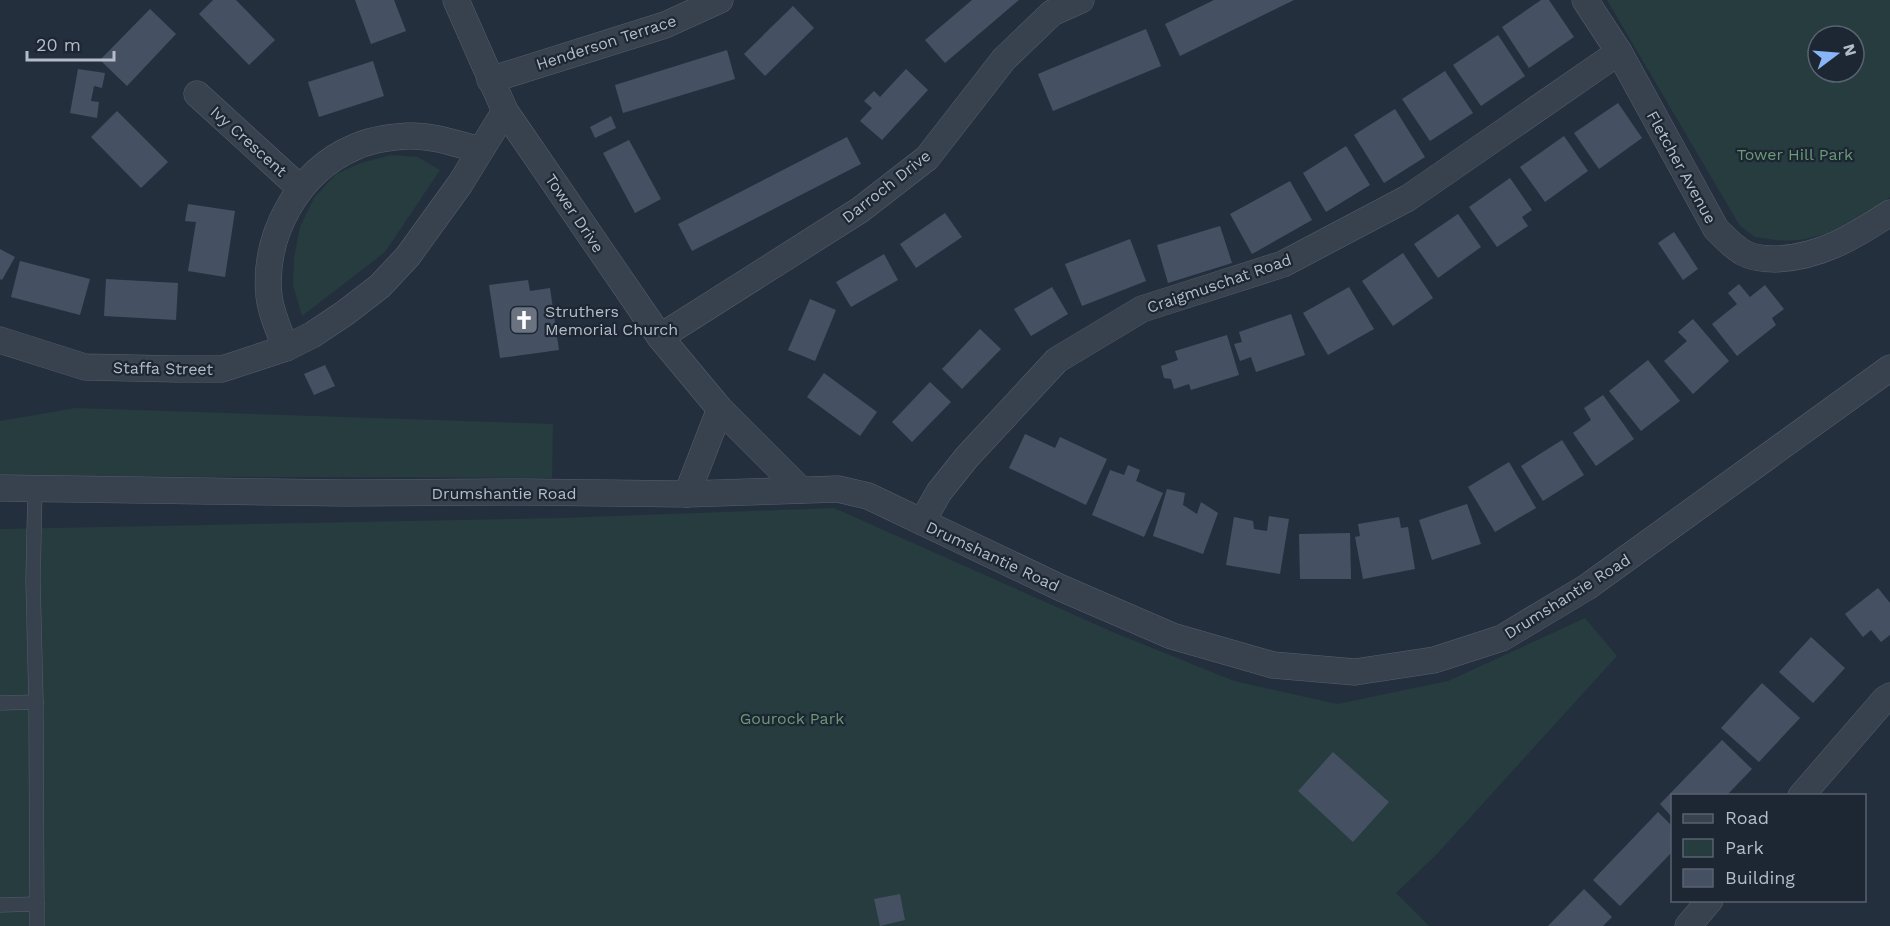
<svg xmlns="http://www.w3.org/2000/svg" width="1890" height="926" font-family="'Work Sans',sans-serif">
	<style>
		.green { fill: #263c3f; fill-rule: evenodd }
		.building { fill: #455162 }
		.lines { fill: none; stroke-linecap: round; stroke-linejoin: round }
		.service-casing { stroke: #565f6c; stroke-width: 15 }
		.minor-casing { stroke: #565f6c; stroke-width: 27 }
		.service { stroke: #38414e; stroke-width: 14 }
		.minor { stroke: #38414e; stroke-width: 26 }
		.labels { text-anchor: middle; stroke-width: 4.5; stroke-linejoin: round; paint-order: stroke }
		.street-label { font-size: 16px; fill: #b4bcc9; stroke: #1d2633 }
		.park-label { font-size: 16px; fill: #6b9a76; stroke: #1d2633 }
		.poi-label { font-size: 16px; fill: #b4bcc9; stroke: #1d2633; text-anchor: start }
	</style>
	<rect width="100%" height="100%" fill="#242f3e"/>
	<g class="green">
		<path d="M1607,0H1890V197C1855,221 1814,248 1769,239C1765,238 1759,238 1755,237C1750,234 1745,229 1740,226ZM1818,36H1854V72H1818Z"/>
		<path d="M391,155L418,157L440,170L385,252L302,316L293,285L294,258L300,227L314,198L336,174L361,163Z"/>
		<path d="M76,408L553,424L552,478L0,476V421Z"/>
		<path d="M834,508L1115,633L1234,681L1337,704L1448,681L1585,618L1617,656L1437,854L1396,893L1429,926H0V529L561,518Z"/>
	</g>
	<g class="building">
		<path d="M213,0H236L275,40L249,65L199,14Z"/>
		<path d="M355,0H394L406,31L371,44Z"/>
		<path d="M972,0H1019L945,63L925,40Z"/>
		<path d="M1214,0H1294L1180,56L1165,24Z"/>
		<path d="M1541,0H1549L1574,37L1529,68L1502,27Z"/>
		<path d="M793,6L814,28L765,76L744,54Z"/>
		<path d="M150,9L176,34L127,86L100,60Z"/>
		<path d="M1146,29L1161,66L1053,111L1038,74Z"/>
		<path d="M1498,35L1525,76L1481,106L1453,65Z"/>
		<path d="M727,50L735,79L623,113L615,85Z"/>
		<path d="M373,61L384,96L319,117L308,82Z"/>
		<path d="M78,69L105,73L102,88L94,86L91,101L99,102L97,118L70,113Z"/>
		<path d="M906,69L928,90L882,140L860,121L872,108L864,101L874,91L880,97Z"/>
		<path d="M1445,71L1473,113L1430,141L1402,99Z"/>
		<path d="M1618,103L1642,138L1599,169L1574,133Z"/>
		<path d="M1395,109L1425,157L1384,183L1354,135Z"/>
		<path d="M117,111L168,162L141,188L91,137Z"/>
		<path d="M611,116L616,128L595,138L590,127Z"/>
		<path d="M1564,136L1588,171L1545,202L1520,167Z"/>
		<path d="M847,137L861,164L692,251L678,224Z"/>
		<path d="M629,140L661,199L635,213L603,153Z"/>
		<path d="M1346,146L1370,185L1326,212L1303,173Z"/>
		<path d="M1510,178L1532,210L1522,217L1528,226L1497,247L1469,207Z"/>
		<path d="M1290,181L1312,220L1252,254L1230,214Z"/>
		<path d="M188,204L235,211L225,277L188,271L196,222L185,221Z"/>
		<path d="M945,213L962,237L916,268L900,244Z"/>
		<path d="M1458,214L1481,247L1438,278L1414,244Z"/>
		<path d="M1220,226L1232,263L1168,283L1157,245Z"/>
		<path d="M1674,232L1698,269L1683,280L1658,243Z"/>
		<path d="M1130,239L1146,281L1082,306L1065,264Z"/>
		<path d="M0,249L15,257L2,280L0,279Z"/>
		<path d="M1403,253L1433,298L1393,326L1362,281Z"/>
		<path d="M884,254L898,280L851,307L836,282Z"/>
		<path d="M20,261L90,279L80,315L11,297Z"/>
		<path d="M106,279L178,283L176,320L104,316Z"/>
		<path d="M528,280L530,291L550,288L559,350L500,358L489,285Z"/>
		<path d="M1739,284L1750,297L1765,285L1784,309L1772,318L1776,325L1737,356L1712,324L1737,304L1728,293Z"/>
		<path d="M1052,287L1068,314L1031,336L1014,309Z"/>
		<path d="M1349,287L1374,329L1328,355L1303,313Z"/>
		<path d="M810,299L836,310L815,361L788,350Z"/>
		<path d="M1291,314L1305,355L1256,372L1251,357L1240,361L1234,344L1242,342L1239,332Z"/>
		<path d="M1693,319L1729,361L1693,394L1664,361L1687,341L1678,332Z"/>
		<path d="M980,329L1001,349L962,389L942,369Z"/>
		<path d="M1227,335L1239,375L1191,390L1189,384L1174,389L1171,379L1164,378L1161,366L1178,360L1175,351Z"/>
		<path d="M1648,360L1680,401L1641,431L1609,391Z"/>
		<path d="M325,365L335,386L314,395L304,374Z"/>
		<path d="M824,373L877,412L860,436L807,397Z"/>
		<path d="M930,382L951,402L912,442L892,422Z"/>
		<path d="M1603,395L1634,439L1596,466L1573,433L1591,420L1584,408Z"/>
		<path d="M1025,434L1055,448L1060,437L1107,459L1086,505L1009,468Z"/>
		<path d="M1562,440L1584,475L1543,501L1521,466Z"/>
		<path d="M1509,462L1536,508L1495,532L1468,487Z"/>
		<path d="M1128,465L1140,470L1136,481L1163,493L1144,537L1092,515L1110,470L1124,475Z"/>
		<path d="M1167,489L1185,493L1183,505L1197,514L1201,502L1218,513L1203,554L1153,536Z"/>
		<path d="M1467,504L1481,544L1432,560L1419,520Z"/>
		<path d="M1269,516L1289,519L1280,574L1226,565L1234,517L1253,521L1254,529L1267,531Z"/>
		<path d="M1399,517L1401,528L1408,527L1415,569L1363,579L1355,537L1360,536L1358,524Z"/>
		<path d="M1350,533L1351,579H1300L1299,534Z"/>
		<path d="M1878,588L1890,603V635L1881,642L1871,630L1863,637L1845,614Z"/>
		<path d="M1811,637L1845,668L1813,703L1779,672Z"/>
		<path d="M1762,683L1800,718L1759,762L1721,728Z"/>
		<path d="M1722,740L1752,769L1727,795H1672V817L1660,804Z"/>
		<path d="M1333,752L1389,802L1353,842L1298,791Z"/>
		<path d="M1658,812L1672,826V852L1620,906L1593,880Z"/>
		<path d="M1584,889L1612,917L1603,926H1548Z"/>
		<path d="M900,894L905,920L880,926L874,899Z"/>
	</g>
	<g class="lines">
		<g class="service-casing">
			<g id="service">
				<path d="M35,489L33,580L36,702L37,926"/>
				<path d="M0,703L36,702"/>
				<path d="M0,905L37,904"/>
			</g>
		</g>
		<g class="minor-casing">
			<g id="minor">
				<path d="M456,0L505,111L660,337L720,409L801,490"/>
				<path d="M1585,0L1619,52L1716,229C1725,238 1733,247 1744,253C1753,258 1765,259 1775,259C1819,258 1855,236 1890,213"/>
				<path d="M490,80L665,25L720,0"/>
				<path d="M197,94L300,188"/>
				<path d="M660,337L860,210L927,158L1004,59L1052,13L1081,0"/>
				<path d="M0,340L85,367L178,369H222L286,348L312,335L345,313L380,286L408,256L460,184L505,111"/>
				<path d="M286,348C279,331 271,313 269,296C263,235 298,171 355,147C370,140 391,137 408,136C433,135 457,144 480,150"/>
				<path d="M0,488L345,493L523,492L687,494L838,489L868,496L1061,588L1172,636L1273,665L1355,672L1434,660L1502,638L1587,587L1890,368"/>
				<path d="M687,494L720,409"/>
				<path d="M922,522L939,492L967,457L1057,360L1142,309L1283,264L1408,198L1619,52"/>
				<path d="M1801,796L1885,699L1890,696"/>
				<path d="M1688,926L1710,900"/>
			</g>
		</g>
		<use href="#service" class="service"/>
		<use href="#minor" class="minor"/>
	</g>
	<defs>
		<g id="church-square" transform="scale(1.5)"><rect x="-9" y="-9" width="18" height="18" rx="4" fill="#6b7280" stroke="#1d2633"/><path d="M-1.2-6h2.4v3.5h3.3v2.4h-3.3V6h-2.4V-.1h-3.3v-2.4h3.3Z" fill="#fff"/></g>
	</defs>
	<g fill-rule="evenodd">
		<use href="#church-square" x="524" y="320"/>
	</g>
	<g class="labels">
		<g class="street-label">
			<text transform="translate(606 42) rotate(-18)" y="6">Henderson Terrace</text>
			<text transform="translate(249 141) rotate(42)" y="6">Ivy Crescent</text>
			<text transform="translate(1682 167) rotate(61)" y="6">Fletcher Avenue</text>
			<text transform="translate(886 186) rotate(-38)" y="6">Darroch Drive</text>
			<text transform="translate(575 213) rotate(56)" y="6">Tower Drive</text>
			<text transform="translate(1219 283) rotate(-19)" y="6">Craigmuschat Road</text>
			<text transform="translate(163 368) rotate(1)" y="6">Staffa Street</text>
			<text x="504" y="499">Drumshantie Road</text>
			<text transform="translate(993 556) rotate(25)" y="6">Drumshantie Road</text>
			<text transform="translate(1567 596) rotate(-32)" y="6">Drumshantie Road</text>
		</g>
		<g class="park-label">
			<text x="1795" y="160">Tower Hill Park</text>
			<text x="792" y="724">Gourock Park</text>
		</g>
		<g class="poi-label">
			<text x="545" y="317">Struthers<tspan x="545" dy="18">Memorial Church</tspan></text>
		</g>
	</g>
	<rect x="1671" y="794" width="195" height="108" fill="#1d2633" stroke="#59626f" stroke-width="1.5"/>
	<rect x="1683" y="814" width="30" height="9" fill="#38414e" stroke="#59626f" stroke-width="1.5"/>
	<text x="1725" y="824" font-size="18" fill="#b4bcc9">Road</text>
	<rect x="1683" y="839" width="30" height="18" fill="#263c3f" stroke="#59626f" stroke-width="1.5"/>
	<text x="1725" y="854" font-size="18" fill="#b4bcc9">Park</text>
	<rect x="1683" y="869" width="30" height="18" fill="#455162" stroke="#59626f" stroke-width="1.5"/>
	<text x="1725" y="884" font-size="18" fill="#b4bcc9">Building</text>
	<g transform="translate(1836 54) rotate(74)"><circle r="28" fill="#1d2633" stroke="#59626f" stroke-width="1.5"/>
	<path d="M0-4.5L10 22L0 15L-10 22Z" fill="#8ab4f8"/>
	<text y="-9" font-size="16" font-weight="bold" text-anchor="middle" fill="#b4bcc9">N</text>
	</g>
	<path d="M27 51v9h87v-9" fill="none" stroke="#b4bcc9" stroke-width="3"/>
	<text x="36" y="51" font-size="18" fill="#b4bcc9" stroke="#1d2633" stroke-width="4.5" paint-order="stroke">20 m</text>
</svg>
